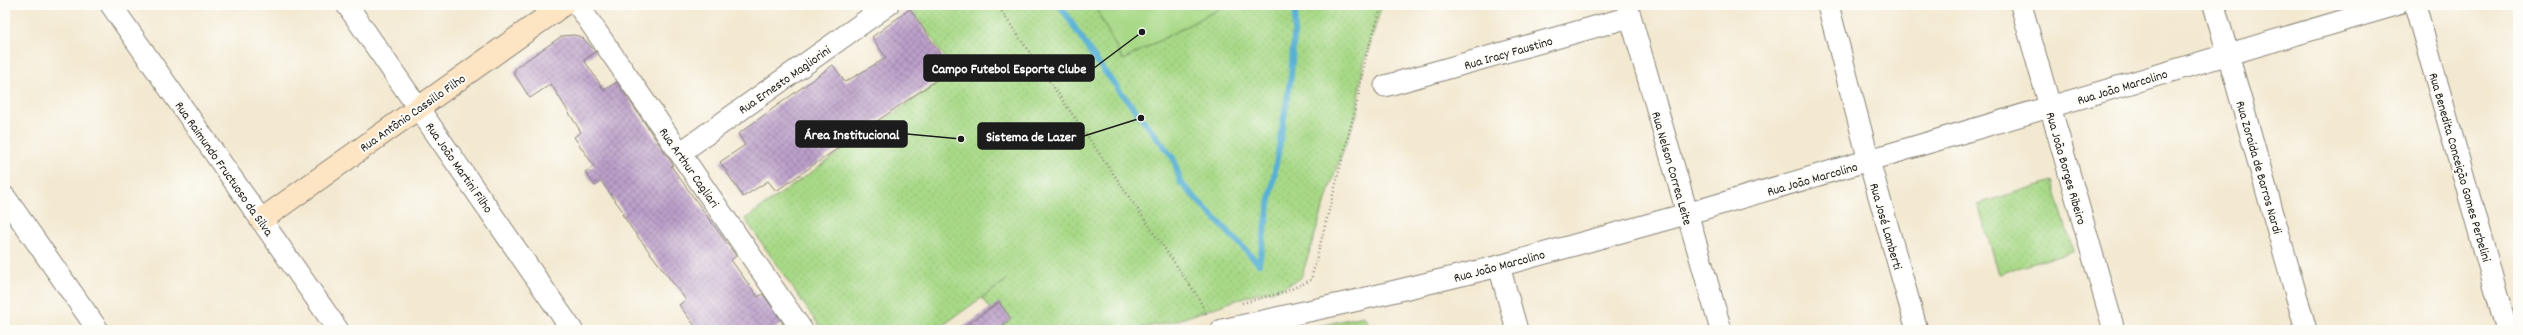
<svg xmlns="http://www.w3.org/2000/svg" width="2523" height="335" font-family="Dekko,sans-serif">
	<style>
		.grass { fill: url(#grass-dots); stroke: #627a52 }
		.garden { fill: #a8d987; stroke: #627a52 }
		.lines { fill: none; stroke-linecap: round; stroke-linejoin: round }
		.stream { stroke: #56b0d4; stroke-width: 6 }
		.building { fill: url(#building-cross-hatch) }
		.street-casing { stroke: #888276; stroke-width: 23 }
		.secondary-casing { stroke: #888276; stroke-width: 24 }
		.path { stroke: #888276; stroke-width: 2.5; stroke-dasharray: 1 3; stroke-linecap: butt }
		.street { stroke: #fff; stroke-width: 21 }
		.secondary { stroke: #fde5c4; stroke-width: 22 }
		.labels { text-anchor: middle; stroke-width: 4; stroke-linejoin: round; paint-order: stroke }
		.street-label { font-size: 13px; fill: #1c1c1c; stroke: #fdfcf7 }
		.leader { fill: none; stroke: #1c1c1c; stroke-width: 1.5 }
		.callout-dot { fill: #1c1c1c; stroke: #fdfcf7; stroke-width: 1.5 }
		.callout { fill: #1c1c1c; stroke: #1c1c1c; stroke-width: 1.5 }
		.callout-label { font-size: 14px; text-anchor: middle; font-weight: bold; fill: #fff }
	</style>
	<defs>
		<pattern id="grass-dots" width="8" height="8" patternUnits="userSpaceOnUse"><rect width="8" height="8" fill="#a8d987"/><path d="M2 2h.1M6 6h.1" fill="none" stroke="#90ba74" stroke-width="1.8" stroke-linecap="round"/></pattern>
		<pattern id="building-cross-hatch" width="8" height="8" patternUnits="userSpaceOnUse"><rect width="8" height="8" fill="#bb9fc9"/><path d="M0 0l8 8M0 8l8-8" fill="none" stroke="#9781a2"/></pattern>
	</defs>
	<rect width="100%" height="100%" fill="#fdfcf7"/>
	<filter id="ink" filterUnits="userSpaceOnUse"><feTurbulence type="fractalNoise" baseFrequency=".025" numOctaves="2"/><feDisplacementMap in="SourceGraphic" scale="8" xChannelSelector="R" yChannelSelector="G"/><feConvolveMatrix kernelMatrix="1 2 1 2 8 2 1 2 1" color-interpolation-filters="sRGB"/></filter>
	<filter id="wash" filterUnits="userSpaceOnUse"><feTurbulence type="fractalNoise" baseFrequency=".012" numOctaves="4" result="noise"/><feDisplacementMap in="SourceGraphic" scale="16" xChannelSelector="R" yChannelSelector="G"/><feGaussianBlur stdDeviation="0.9" result="paint"/><feColorMatrix in="noise" values="0 0 0 0 0 0 0 0 0 0 0 0 0 0 0 0 0 1.4 0 .05"/><feComposite in="paint" operator="in"/></filter>
	<g filter="url(#wash)">
		<rect width="100%" height="100%" fill="#f3e9d1"/>
		<g class="grass">
			<path d="M917,5H1094L1123,60L1226,5H1382L1364,63L1358,98V111L1334,175L1301,278L1277,290L1257,293L1175,321L1132,330H1005L982,298L1007,280L936,330H822L745,219L954,71L912,9Z"/>
			<path d="M2052,181L2073,251L1999,274L1978,204Z"/>
			<path d="M1364,316L1371,330H1300Z"/>
		</g>
		<path class="garden" d="M1094,5H1226L1123,60Z"/>
		<g class="lines">
			<g class="stream">
				<path d="M1060,5L1097,62L1174,159L1180,182L1259,264"/>
				<path d="M1259,264L1291,76L1296,5"/>
			</g>
		</g>
		<g id="blocks">
			<g class="building">
				<path d="M910,9L951,70L776,191L768,181L743,197L720,162L745,145L738,134L833,65L845,82L886,58L872,37Z"/>
				<path d="M574,35L582,37L596,52L584,60L604,90L617,82L673,165L671,166L736,256L731,260L758,297L763,294L783,323L773,330H698L679,305L686,300L632,229L622,214L624,213L601,181L595,186L585,172L594,166L574,137L581,132L551,84L530,98L513,72L518,66L562,36Z"/>
				<path d="M999,302L1011,319L997,330H959Z"/>
			</g>
		</g>
	</g>
	<g filter="url(#ink)">
		<use href="#blocks" fill-opacity="0" stroke="#888276" stroke-width="1"/>
		<g class="lines">
			<g class="street-casing">
				<g id="street">
					<path d="M111,5L338,330"/>
					<path d="M347,5L572,330"/>
					<path d="M578,5L802,330"/>
					<path d="M1627,5L1721,330"/>
					<path d="M1828,5L1869,161L1917,330"/>
					<path d="M2021,5L2114,330"/>
					<path d="M2214,5L2306,330"/>
					<path d="M2415,5L2507,330"/>
					<path d="M1385,86L1630,17"/>
					<path d="M680,153L888,5"/>
					<path d="M5,197L98,330"/>
					<path d="M1499,266L1517,330"/>
					<path d="M1222,330L1354,301L1499,266L1686,214L2396,5"/>
				</g>
			</g>
			<g class="secondary-casing">
				<path id="secondary" d="M261,220L563,5"/>
			</g>
			<g class="path">
				<path d="M997,5L1198,297L1207,316"/>
				<path d="M1242,303L1285,292L1311,280L1358,98L1364,63L1382,5"/>
			</g>
			<use href="#street" class="street"/>
			<use href="#secondary" class="secondary"/>
		</g>
	</g>
	<g class="labels">
		<g class="street-label">
			<text transform="translate(1508 52) rotate(-16)" y="5">Rua Iracy Faustino</text>
			<text transform="translate(784 79) rotate(-35)" y="5">Rua Ernesto Magliorini</text>
			<text transform="translate(2122 86) rotate(-17)" y="5">Rua João Marcolino</text>
			<text transform="translate(412 112) rotate(-35)" y="5">Rua Antônio Cassillo Filho</text>
			<text transform="translate(460 167) rotate(55)" y="5">Rua João Martini Filho</text>
			<text transform="translate(690 167) rotate(55)" y="5">Rua Arthur Cagliari</text>
			<text transform="translate(2260 167) rotate(74)" y="5">Rua Zoraida de Barros Nardi</text>
			<text transform="translate(2461 167) rotate(74)" y="5">Rua Benedita Conceição Gomes Perbelini</text>
			<text transform="translate(225 168) rotate(55)" y="5">Rua Raimundo Fructuoso da Silva</text>
			<text transform="translate(1673 168) rotate(74)" y="5">Rua Nelson Correa Leite</text>
			<text transform="translate(2067 168) rotate(74)" y="5">Rua João Borges Ribeiro</text>
			<text transform="translate(1812 178) rotate(-16)" y="5">Rua João Marcolino</text>
			<text transform="translate(1887 226) rotate(74)" y="5">Rua José Lamberti</text>
			<text transform="translate(1499 265) rotate(-15)" y="5">Rua João Marcolino</text>
		</g>
	</g>
	<path class="leader" d="M1142 32L1094 68M961 139L907 134M1141 118L1084 136"/>
	<g class="callout-dot">
		<circle cx="1142" cy="32" r="4"/>
		<circle cx="961" cy="139" r="4"/>
		<circle cx="1141" cy="118" r="4"/>
	</g>
	<g class="callout">
		<rect x="924" y="55" width="170" height="26" rx="4"/>
		<rect x="796" y="121" width="111" height="26" rx="4"/>
		<rect x="978" y="123" width="106" height="26" rx="4"/>
	</g>
	<g class="callout-label">
		<text x="1009" y="73">Campo Futebol Esporte Clube</text>
		<text x="852" y="139">Área Institucional</text>
		<text x="1031" y="141">Sistema de Lazer</text>
	</g>
	<rect width="2523" height="335" fill="none" stroke="#fdfcf7" stroke-width="20"/>
</svg>
